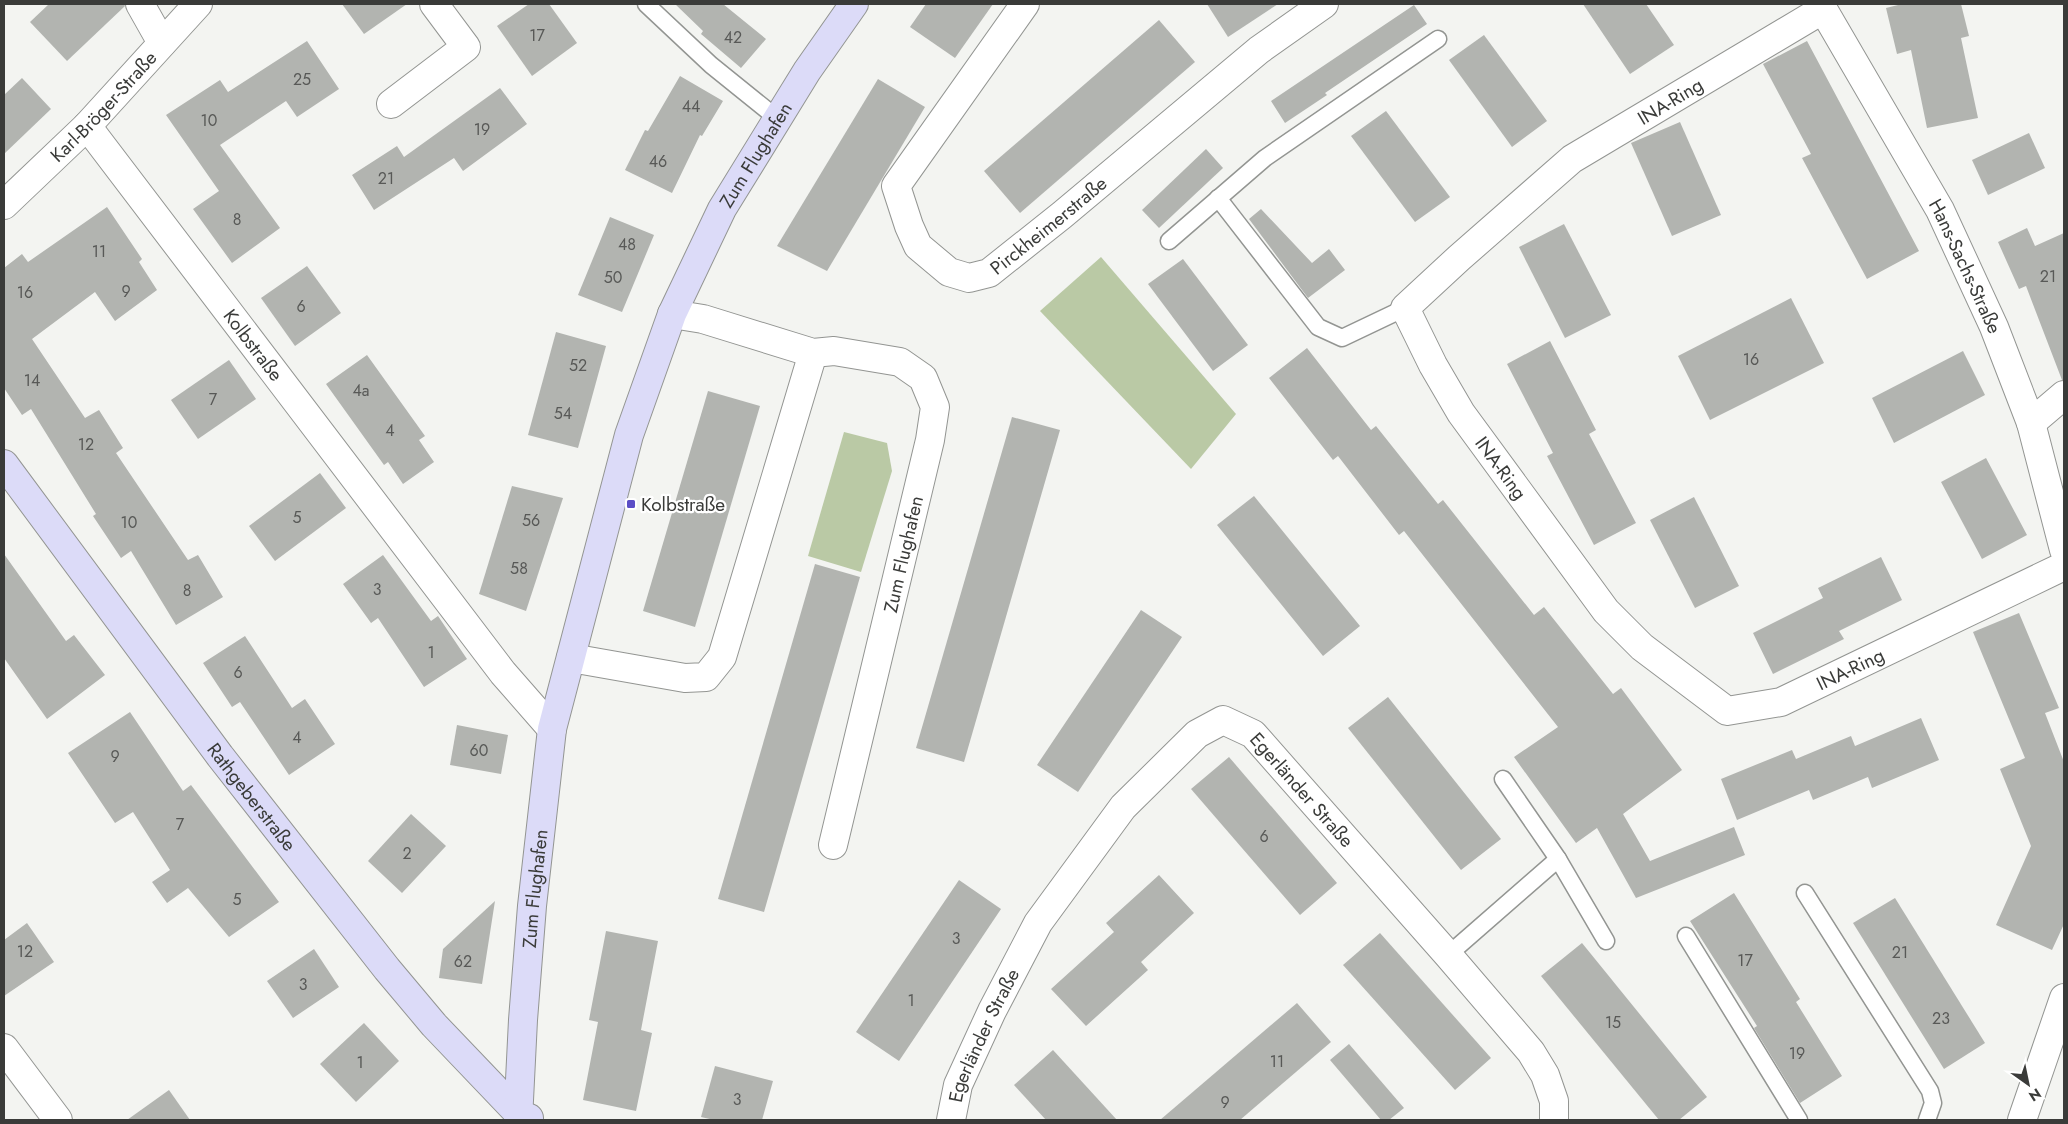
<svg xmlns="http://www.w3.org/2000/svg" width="2068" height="1124" font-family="Jost,sans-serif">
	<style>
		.green { fill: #bac9a5 }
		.building { fill: #b2b4b0 }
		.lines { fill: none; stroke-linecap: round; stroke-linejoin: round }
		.lane-casing { stroke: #939592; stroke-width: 19 }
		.street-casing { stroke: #939592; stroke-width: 30 }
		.secondary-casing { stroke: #939592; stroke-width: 30 }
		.lane { stroke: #fff; stroke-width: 16 }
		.street { stroke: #fff; stroke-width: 28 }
		.secondary { stroke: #dcdbf8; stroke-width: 28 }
		.poi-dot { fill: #5b4dc6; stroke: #fff; stroke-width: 2 }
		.labels { text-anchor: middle; stroke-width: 4.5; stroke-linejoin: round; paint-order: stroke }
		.number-label { font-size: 16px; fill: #585957 }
		.street-label { font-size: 19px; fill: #3a3b39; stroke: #fff }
		.poi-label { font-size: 19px; fill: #3a3b39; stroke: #fff; text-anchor: start }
	</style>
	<rect width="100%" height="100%" fill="#f3f4f1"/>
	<g class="green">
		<path d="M1101,257L1236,414L1191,469L1040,311Z"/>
		<path d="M844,432L887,443L892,471L861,572L808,556Z"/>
	</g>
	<g class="building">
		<path d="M49,4H124L125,6L67,61L30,22Z"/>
		<path d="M342,4H407L364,34Z"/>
		<path d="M529,4H549L577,43L532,76L497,26Z"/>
		<path d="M675,4H723L766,39L741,68L701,34L703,31Z"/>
		<path d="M926,4H993L955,58L910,27Z"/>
		<path d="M1207,4H1278L1228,37Z"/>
		<path d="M1583,4H1646L1674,45L1630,74Z"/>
		<path d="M1902,4H1961L1969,36L1961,38L1978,118L1927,128L1911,50L1897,54L1886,8Z"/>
		<path d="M1414,5L1427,24L1325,93L1327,95L1285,123L1271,101Z"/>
		<path d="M1159,20L1195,62L1020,213L984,171Z"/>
		<path d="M1484,35L1547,121L1512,147L1449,60Z"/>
		<path d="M307,41L339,89L297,117L286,101L220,145L280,228L232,263L193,209L219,191L166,115L220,80L228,92Z"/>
		<path d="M1807,41L1919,251L1867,279L1802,158L1811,154L1763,64Z"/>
		<path d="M680,76L723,101L702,136L700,135L672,193L625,170L645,130L648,131Z"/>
		<path d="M22,78L51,109L4,154V95Z"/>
		<path d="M878,79L925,107L827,271L777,246Z"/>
		<path d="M500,88L527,124L463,171L454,158L374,210L352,175L397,146L404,157Z"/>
		<path d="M1386,111L1450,197L1415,222L1351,136Z"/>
		<path d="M1680,122L1721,215L1672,236L1631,143Z"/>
		<path d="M2029,133L2045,168L1988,195L1972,160Z"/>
		<path d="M1206,149L1223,168L1159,228L1142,210Z"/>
		<path d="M107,207L142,259L139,262L157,290L115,321L95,292L32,339L85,418L99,410L123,448L116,453L188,560L198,555L223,597L176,625L131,551L121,558L93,516L96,514L31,409L22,415L4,388V268L22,254L28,262Z"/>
		<path d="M1261,209L1312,263L1329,249L1345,270L1308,298L1249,219Z"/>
		<path d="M610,217L654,235L622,312L578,295Z"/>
		<path d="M1564,224L1611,315L1565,338L1519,247Z"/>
		<path d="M2027,228L2035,246L2064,233V380H2062L2026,286L2019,289L1998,242Z"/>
		<path d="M1183,259L1248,345L1213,371L1148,284Z"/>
		<path d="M307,266L341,313L295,346L261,298Z"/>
		<path d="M1791,298L1824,363L1710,420L1678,356Z"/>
		<path d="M556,332L606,346L578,448L528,435Z"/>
		<path d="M1550,341L1596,430L1589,434L1636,523L1594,545L1547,456L1553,453L1507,364Z"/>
		<path d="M1307,348L1371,430L1376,426L1438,504L1443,500L1534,615L1544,607L1613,694L1621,688L1682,770L1623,814L1650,861L1734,827L1745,855L1636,898L1597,828L1576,843L1514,757L1558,727L1404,531L1399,535L1338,456L1333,460L1269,378Z"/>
		<path d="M1963,351L1985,395L1894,443L1872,398Z"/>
		<path d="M367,355L425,436L419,440L434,462L403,484L388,462L384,465L326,384Z"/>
		<path d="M229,360L256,399L198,439L171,400Z"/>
		<path d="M708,391L760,406L695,627L643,611Z"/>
		<path d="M1012,417L1060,430L964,762L916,748Z"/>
		<path d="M1986,458L2027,535L1982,559L1941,482Z"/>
		<path d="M320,473L346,508L275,561L249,526Z"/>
		<path d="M512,486L563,498L526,611L479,594Z"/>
		<path d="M1254,496L1360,626L1323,656L1217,525Z"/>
		<path d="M1694,497L1739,586L1695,608L1650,520Z"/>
		<path d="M4,554L66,641L74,635L105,675L47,719L4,658Z"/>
		<path d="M383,555L431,621L438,616L467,659L424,687L378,618L371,623L343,584Z"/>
		<path d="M1881,557L1902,600L1839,631L1844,639L1773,674L1753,633L1823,598L1818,588Z"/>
		<path d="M815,564L860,577L764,912L718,899Z"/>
		<path d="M1141,610L1182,637L1078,792L1037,765Z"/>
		<path d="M2019,613L2059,708L2045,713L2064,762V924L2052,950L1996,925L2031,846L2000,769L2025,758L1973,632Z"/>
		<path d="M245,636L292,708L305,699L335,744L289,775L240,702L232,707L203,663Z"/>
		<path d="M1388,697L1501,839L1461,870L1348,728Z"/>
		<path d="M130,712L183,791L191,785L279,902L229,937L188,888L167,903L152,882L170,870L133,812L115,823L68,753Z"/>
		<path d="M1921,718L1939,760L1872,788L1868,777L1813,800L1809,790L1737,820L1721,779L1792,750L1796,759L1851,736L1855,746Z"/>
		<path d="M457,725L508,735L501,774L450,765Z"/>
		<path d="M1229,757L1337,883L1300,915L1191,789Z"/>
		<path d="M411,814L446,846L402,893L368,861Z"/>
		<path d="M1159,875L1194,913L1141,962L1148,970L1086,1026L1051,989L1114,932L1106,923Z"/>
		<path d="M959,880L1001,909L899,1061L856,1032Z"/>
		<path d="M1734,893L1800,999L1796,1002L1842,1076L1800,1103L1754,1028L1757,1026L1690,921Z"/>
		<path d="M1895,898L1985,1043L1944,1069L1853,923Z"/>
		<path d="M495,901L482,984L439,978L443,949Z"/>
		<path d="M27,923L54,962L4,996V940Z"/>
		<path d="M606,931L658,941L641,1030L652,1033L636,1111L583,1100L598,1022L589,1020Z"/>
		<path d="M1380,933L1491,1058L1455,1090L1343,965Z"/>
		<path d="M1582,943L1707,1097L1679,1120H1659L1541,976Z"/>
		<path d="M314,949L339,987L293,1018L267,981Z"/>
		<path d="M1297,1003L1331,1042L1240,1120H1160Z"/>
		<path d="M364,1023L399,1061L356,1102L320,1064Z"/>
		<path d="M1349,1044L1404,1108L1389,1120H1381L1330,1060Z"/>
		<path d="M1053,1050L1117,1120H1046L1014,1085Z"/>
		<path d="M715,1066L773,1081L762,1120H714L701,1117Z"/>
		<path d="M169,1090L190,1120H127Z"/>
	</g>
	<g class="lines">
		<g class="lane-casing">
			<g id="lane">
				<path d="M646,4L711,65L778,119"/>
				<path d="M1218,198L1318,327L1342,338L1405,308"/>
				<path d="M1169,241L1265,158L1438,39"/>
				<path d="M1503,779L1558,859L1606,941"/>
				<path d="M1805,893L1930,1091L1933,1103L1927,1120"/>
				<path d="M1686,936L1799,1120"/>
				<path d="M1448,955L1558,859"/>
			</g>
		</g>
		<g class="street-casing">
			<g id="street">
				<path d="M140,4L162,43"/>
				<path id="s1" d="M1025,4L896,186L909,226L918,246L949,272L969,278L989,273L1062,215L1259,50L1324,4"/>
				<path id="s2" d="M1820,4L1940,210L1994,327L2031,423L2064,550"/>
				<path id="s3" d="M1822,10L1572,159L1459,258L1405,308L1433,365L1461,413L1606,611L1642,647L1727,711L1781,702L2064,566"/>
				<path d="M391,104L466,47L434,4"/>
				<path id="s4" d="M87,126L503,673L552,729"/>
				<path id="s5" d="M4,205L87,126L198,4"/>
				<path d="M672,314L703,319L813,353L834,351L900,362L923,378L935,407L930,440L833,845"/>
				<path d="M2031,423L2064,395"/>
				<path d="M571,658L685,678L706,677L722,657L813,353"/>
				<path d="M4,1048L58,1120"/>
				<path id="s6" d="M951,1120L958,1085L992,1011L1038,923L1123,807L1197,734L1223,720L1253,734L1448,955L1531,1052L1545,1075L1554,1101V1120"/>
				<path d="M2022,1120L2064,998"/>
			</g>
		</g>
		<g class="secondary-casing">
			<g id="secondary">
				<path id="s7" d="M4,464L220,756L387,969L434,1025L519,1114L529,1118"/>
				<path id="s8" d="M518,1120L523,1020L532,906L552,729L629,435L672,314L722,209L807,71L854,4"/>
			</g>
		</g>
		<use href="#lane" class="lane"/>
		<use href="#street" class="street"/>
		<use href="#secondary" class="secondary"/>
	</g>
	<rect class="poi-dot" x="626" y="499" width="10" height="10" rx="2.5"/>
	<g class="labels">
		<g class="number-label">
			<text x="537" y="41">17</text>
			<text x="733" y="43">42</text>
			<text x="302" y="85">25</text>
			<text x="691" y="112">44</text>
			<text x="209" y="126">10</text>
			<text x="482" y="135">19</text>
			<text x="658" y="167">46</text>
			<text x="386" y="184">21</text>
			<text x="237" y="225">8</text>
			<text x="627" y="250">48</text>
			<text x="99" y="257">11</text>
			<text x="2048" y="282">21</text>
			<text x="613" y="283">50</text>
			<text x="126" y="297">9</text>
			<text x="25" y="298">16</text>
			<text x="301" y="312">6</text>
			<text x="1751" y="365">16</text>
			<text x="578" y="371">52</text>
			<text x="32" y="386">14</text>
			<text x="361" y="396">4a</text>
			<text x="213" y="405">7</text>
			<text x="563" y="419">54</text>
			<text x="390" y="436">4</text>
			<text x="86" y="450">12</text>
			<text x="297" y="523">5</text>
			<text x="531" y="526">56</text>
			<text x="129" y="528">10</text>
			<text x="519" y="574">58</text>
			<text x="377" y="595">3</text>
			<text x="187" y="596">8</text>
			<text x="431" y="658">1</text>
			<text x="238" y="678">6</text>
			<text x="297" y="743">4</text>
			<text x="479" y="756">60</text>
			<text x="115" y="762">9</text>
			<text x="180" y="830">7</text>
			<text x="1264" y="842">6</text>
			<text x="407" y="859">2</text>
			<text x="237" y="905">5</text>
			<text x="956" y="944">3</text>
			<text x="25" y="957">12</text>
			<text x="1900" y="958">21</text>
			<text x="1745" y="966">17</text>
			<text x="463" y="967">62</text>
			<text x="303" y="990">3</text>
			<text x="911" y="1006">1</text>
			<text x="1941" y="1024">23</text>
			<text x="1613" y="1028">15</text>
			<text x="1797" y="1059">19</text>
			<text x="1277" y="1067">11</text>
			<text x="360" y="1068">1</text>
			<text x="737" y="1105">3</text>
			<text x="1225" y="1108">9</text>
		</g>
		<g class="street-label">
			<text transform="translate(1670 101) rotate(-31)" y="7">INA-Ring</text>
			<text dy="7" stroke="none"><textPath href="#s5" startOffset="140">Karl-Bröger-Straße</textPath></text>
			<text dy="7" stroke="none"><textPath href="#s8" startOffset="1005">Zum Flughafen</textPath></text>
			<text dy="7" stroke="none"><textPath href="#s1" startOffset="445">Pirckheimerstraße</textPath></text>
			<text dy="7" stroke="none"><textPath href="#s2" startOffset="300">Hans-Sachs-Straße</textPath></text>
			<text dy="7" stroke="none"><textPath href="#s4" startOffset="275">Kolbstraße</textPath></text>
			<text dy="7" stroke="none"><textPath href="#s3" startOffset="702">INA-Ring</textPath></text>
			<text transform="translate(903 554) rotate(-77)" y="7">Zum Flughafen</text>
			<text dy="7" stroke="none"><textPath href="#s3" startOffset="1168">INA-Ring</textPath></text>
			<text dy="7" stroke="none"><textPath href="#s6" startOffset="601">Egerländer Straße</textPath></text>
			<text dy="7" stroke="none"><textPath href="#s7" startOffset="415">Rathgeberstraße</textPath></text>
			<text dy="7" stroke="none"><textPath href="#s8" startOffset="232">Zum Flughafen</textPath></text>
			<text dy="7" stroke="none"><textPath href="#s6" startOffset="91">Egerländer Straße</textPath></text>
		</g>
		<g class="poi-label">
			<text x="641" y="511">Kolbstraße</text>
		</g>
	</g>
	<rect width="2068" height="1124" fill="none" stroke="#3a3b39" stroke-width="10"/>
	<g transform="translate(2028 1084) rotate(147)" stroke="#ffffff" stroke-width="4" paint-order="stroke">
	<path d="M0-4L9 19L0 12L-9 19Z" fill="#3a3b39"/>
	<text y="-8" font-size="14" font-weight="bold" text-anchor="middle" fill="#3a3b39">N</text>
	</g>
</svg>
